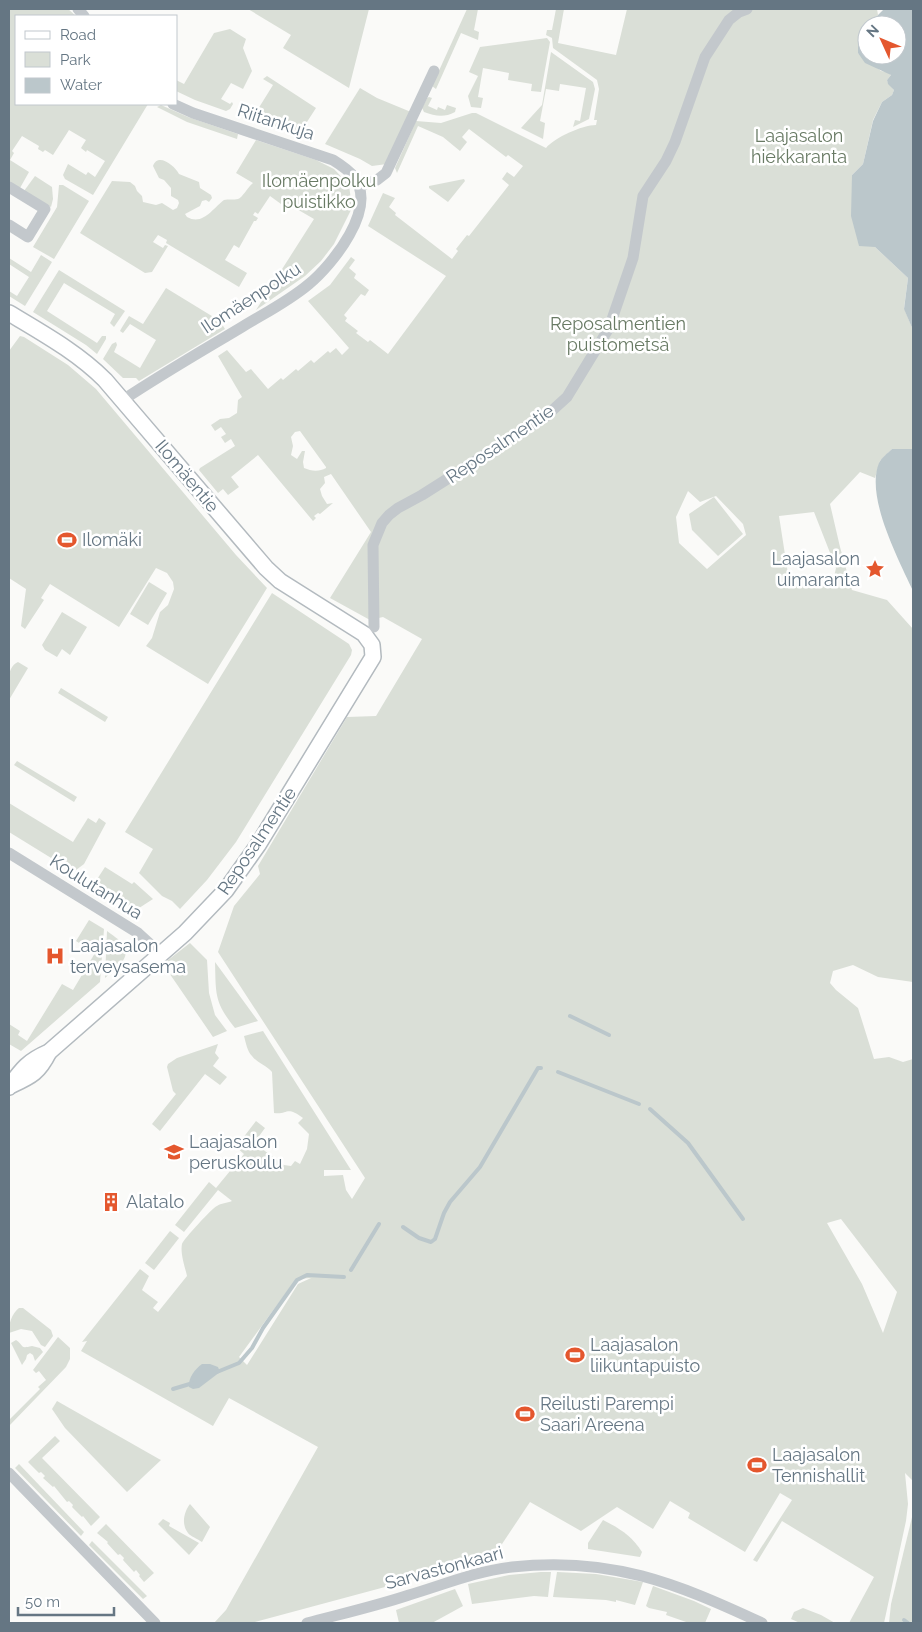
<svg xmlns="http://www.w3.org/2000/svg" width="922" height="1632" font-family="Raleway,sans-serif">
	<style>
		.green { fill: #dadfd7; fill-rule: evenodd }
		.water { fill: #bbc7cb }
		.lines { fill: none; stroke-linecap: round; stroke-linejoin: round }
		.stream { stroke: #bbc7cb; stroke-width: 4 }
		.secondary-casing { stroke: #b3babf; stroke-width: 18 }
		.street { stroke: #c3c8cc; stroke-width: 11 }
		.secondary { stroke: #fff; stroke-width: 15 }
		.labels { text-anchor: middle; stroke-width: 5; stroke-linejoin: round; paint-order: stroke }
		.street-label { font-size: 18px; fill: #657683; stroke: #fff }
		.park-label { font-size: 18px; fill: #687a64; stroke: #fff }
		.poi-label { font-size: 18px; fill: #657683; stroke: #fff; text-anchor: start }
	</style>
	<rect width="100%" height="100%" fill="#fafaf8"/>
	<g class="green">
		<path d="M9,9H68L76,16H16V104H148L93,195L65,179L63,175L68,164L86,175L88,172L95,177L105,161L87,150L86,152L81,148L86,140L69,130L53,155L45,150L43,152L38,149L39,146L22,136L12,151L14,153L10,160L29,172L20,188L9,182Z"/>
		<path d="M248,9H369L349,88L283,48L291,35Z"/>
		<path d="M467,9H478L474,30L479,32L478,40L461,33L436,89L432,86Z"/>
		<path d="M556,9H564L558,43L616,55L627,9H877L878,15L873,25H867V32L858,41V53L881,71L887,72L891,75L887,80L888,83L894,90L892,95L882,102L873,120L863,164L852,175L875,247L908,278L904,308L913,330V449H892L880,461L875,478L860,472L830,504L840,547L852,590L887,600L913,629V982L878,977L853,965L833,971L830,983L836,990L858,1008L874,1059L889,1057L903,1062L913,1059V1509L912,1480L905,1473L908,1504L906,1521L884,1623H849L874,1577L782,1521L757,1562L753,1560L792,1500L780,1493L745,1552L688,1518L690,1513L670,1501L653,1529L617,1507L581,1531L530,1502L502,1544L501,1554L473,1559L385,1587L251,1623H214L226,1610L318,1447L229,1398L213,1426L81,1351L87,1341L82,1342L140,1269L149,1276L142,1290L158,1302L153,1308L158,1312L187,1276C185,1267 180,1253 182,1244C183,1240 213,1207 217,1206C221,1203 227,1203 232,1201L218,1190L184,1232L175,1225L209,1182L216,1188L244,1154L236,1147L256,1121L265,1128L254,1143L284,1165L291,1166L295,1161L300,1164L307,1149L309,1134L298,1123L303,1118C286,1105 288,1115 274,1113L272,1072C266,1065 257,1063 252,1056C247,1051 246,1043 244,1036L263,1031L351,1170H324V1176L343,1175L346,1190L352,1199L365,1178L218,952L234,906L260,874L258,866L347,717L376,716L422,639L383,617L370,620L330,598L371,532L331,474L324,477L325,483L320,489L322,496L327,504L333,503L320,514L318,513L314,516L316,518L313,521L258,455L231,477L239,487L228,495L223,489L218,493L199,470L200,468L235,446L231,439L225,443L221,437L226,434L221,427L215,431L211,425L220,419L229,418L237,413L238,400L242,397L218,356L227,350L246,372L251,369L268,389L281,378L283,380L296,369L298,371L311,360L314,363L328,351L330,353L336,348L342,355L349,348L308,301L330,285L351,257L355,260L349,268L356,274L354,278L369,290L365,296L361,294L344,315L347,318L345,321L358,331L356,333L368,342L370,340L388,354L446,276L368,226L383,193L395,198L389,207L396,213L395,215L452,259L458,251L456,249L467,235L469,236L509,185L502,179L507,172L514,177L523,166L508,155L506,157L469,129L462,137L467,142L460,151L443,137L418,126L397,173L395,168L416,121L441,123L472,113H476L546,148C554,138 582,125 596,125L597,120H594L599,89L597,80L553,48L552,38L546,35L547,30H552ZM300,431L326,467V468C319,472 311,471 304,468L303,462L305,451H302L297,459L291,455L293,446L291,437L295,432ZM688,491L700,502L716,496L743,524L746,535L707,569L679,543L676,517ZM814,512L836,568L833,581L788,574L779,516ZM841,1219L897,1292L883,1333L862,1284L827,1223ZM311,1278L298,1284L247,1365L239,1357L296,1279Z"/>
		<path d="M230,29L246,39L243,48L252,71L243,89L231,83L221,99L230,104L232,102L233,104L230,109L226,111L195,100L176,91V80L184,84L214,33Z"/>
		<path d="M547,38L550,42L541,92L531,91L532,84L508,80L509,73L483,68L478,97L483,98L481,108L471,107L468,96L478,76L469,72L480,47Z"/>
		<path d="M551,52L593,82L595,89L589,119L573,127L575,120L580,121L586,88L560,84L559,91L546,89L540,121L545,123L543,139L521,128L542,105Z"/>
		<path d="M267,76L316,108L305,125L309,128L303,135L237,114L238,110H241L253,117L273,85L263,79Z"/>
		<path d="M360,88L377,98L411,112L387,164L372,166L360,159L325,144Z"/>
		<path d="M429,97L432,98L428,106L437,110L438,107L445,110L447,105L456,108L455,112C444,118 435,116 424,112L422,108L427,98Z"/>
		<path d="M161,105L188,117L238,134L237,139L187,122L157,107Z"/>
		<path d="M256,140L316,160L334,169L349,185L352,208L334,244L321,261L305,276L256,310L314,219L283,201L281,204L270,196L258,214L255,212L253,215L258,218L256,221H254L239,248L234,245L225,260L247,273L239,287L166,243L167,240L158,235L153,242L163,248L165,245L168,246L152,272L145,273L80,233L112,181L130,182L135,186L137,191L142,196L143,202L156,205L162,203L173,210L177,208L179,203L178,200L171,196V188L164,180L159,178L153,166C158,152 175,166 179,174L199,182L200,188L211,195L212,198L209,202L206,200L202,201L200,206L185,214L187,217C203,226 213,208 224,200C228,199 234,200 238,199C242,198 248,187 253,183L236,173Z"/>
		<path d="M35,176L52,187L53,199L51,207L24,191Z"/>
		<path d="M464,179L465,181L448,202L429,188V186Z"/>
		<path d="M59,185H63L89,201L54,259L33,247L57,207Z"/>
		<path d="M41,255L52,262L25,306L9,296V291L17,296L29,277L9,264V258L31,272Z"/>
		<path d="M59,270L125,311L114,327L110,323L115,314L64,283L47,311L97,343L102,336H106V339L97,354L86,345L33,312Z"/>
		<path d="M166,288L220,321L225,329L139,381L136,378H123L103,359L112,344L116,342L117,345L114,352L140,368L156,340L130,324L123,333L120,331L121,329L129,316L143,324Z"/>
		<path d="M20,336L24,337L68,365L96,389L236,555L267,588L208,684L146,646L152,638L160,612L168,605L174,589L173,582L167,573L156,568L119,627L50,584L41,598L44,600L25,629L21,626L26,589L9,578V351Z"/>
		<path d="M714,497L743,534L718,556L692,530L689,514Z"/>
		<path d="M149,582L167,593L148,625L130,614Z"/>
		<path d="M272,593L349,644L352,650L351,655L236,842L207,880L180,909L172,901L162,896L139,873L153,849L125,832Z"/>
		<path d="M62,612L87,627L70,655L62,649L57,657L45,650L42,645Z"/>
		<path d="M18,662L28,668L9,700C9,688 5,668 18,662Z"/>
		<path d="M61,688L108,717L105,722L58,693Z"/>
		<path d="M17,761L77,797L74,802L14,765Z"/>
		<path d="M9,803L73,842L88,818L96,823L99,818L106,823L84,864L76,870L69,869L9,832Z"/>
		<path d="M105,867L132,884L134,882L153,899L136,910L94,884Z"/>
		<path d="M89,920L104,929L100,982L21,1051L9,1044V1024L20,1031L18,1035L27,1041L62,984L73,990L95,953L76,941Z"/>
		<path d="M107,931C112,935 119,939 123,944C133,958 114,970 105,978Z"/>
		<path d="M190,943L207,960L209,993L215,1015L227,1031L213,1037L163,964Z"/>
		<path d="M215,962L258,1021L235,1028C214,1002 216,994 215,962Z"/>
		<path d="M218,1044L215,1053L219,1058L213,1066L227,1077L220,1085L205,1074L160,1131L152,1124L176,1094L173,1091L167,1067L168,1064L177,1058Z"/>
		<path d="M170,1231L179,1238L154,1270L145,1263Z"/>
		<path d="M19,1308H23L51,1330L53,1336L45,1347L41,1345L32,1331L21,1329L9,1333C8,1325 12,1313 19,1308Z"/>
		<path d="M58,1337L70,1348V1359L66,1367L9,1426V1420L40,1389L38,1387L46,1380L39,1371L36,1373L33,1370Z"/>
		<path d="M16,1340C25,1346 19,1349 32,1346L40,1348L43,1352L35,1361L33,1355L30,1353L27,1355L26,1359L22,1365L11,1343Z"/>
		<path d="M57,1401L159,1459L161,1460L127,1492L65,1428L52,1409Z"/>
		<path d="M55,1436L60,1441L42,1458L100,1517L91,1526L83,1516L82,1517L72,1507L73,1505L69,1501L67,1502L54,1486L53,1487L43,1478L45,1476L41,1472L39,1473L28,1462Z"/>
		<path d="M19,1464L84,1532L81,1536L15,1468Z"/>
		<path d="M190,1504L210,1527L202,1542C198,1539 190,1536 188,1533C181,1524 184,1512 190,1504Z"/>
		<path d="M913,1513V1623H889L891,1604Z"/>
		<path d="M163,1519L170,1523L169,1526L199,1543L189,1555L158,1524Z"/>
		<path d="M603,1520C619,1528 632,1536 642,1552L640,1557L588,1549V1543Z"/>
		<path d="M106,1524L154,1573L144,1582L139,1576L140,1575L136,1570L134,1572L123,1560L124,1558L120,1554L118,1555L107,1543L108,1542L97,1533Z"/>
		<path d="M92,1541L147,1596L143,1599L89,1545Z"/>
		<path d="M541,1572H551L548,1597L534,1596L472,1604L468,1584L509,1575Z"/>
		<path d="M557,1572L596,1574L643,1582L635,1605L616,1600V1602L606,1600L553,1597Z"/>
		<path d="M653,1586L694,1601L711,1609L705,1623H689L666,1615L667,1612L649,1608L646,1606Z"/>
		<path d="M455,1589L463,1606L432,1623H399L396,1610Z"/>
		<path d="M803,1608L821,1615L835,1623H800L791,1619L794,1612Z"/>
	</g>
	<g class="water">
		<path d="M884,9H913V330L904,309L908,278L875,247L859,246L851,216L852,175L863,164L873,121L882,102L892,95L894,90L888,84L887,80L891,75L865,63L858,53V41L867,32V55H897V25H873L878,15Z"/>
		<path d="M892,449H913V591C899,560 865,497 879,463C881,458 888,453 892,449Z"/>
		<path d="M202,1364H210L218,1367L220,1372L199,1388L193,1389L189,1387C188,1378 195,1369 202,1364Z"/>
	</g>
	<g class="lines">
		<g class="stream">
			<path d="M570,1016L609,1035"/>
			<path d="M558,1072L639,1104"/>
			<path d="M650,1109L688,1143L743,1219"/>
			<path d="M403,1227L419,1238L431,1242L435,1239L444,1213L450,1202L480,1167L538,1068H541"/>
			<path d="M351,1270L379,1224"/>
			<path d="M217,1372L239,1363L252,1348L263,1328L297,1280L307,1275L344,1277"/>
			<path d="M173,1389L193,1383"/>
			<path d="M904,1620L908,1623"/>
		</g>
		<g class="secondary-casing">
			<g id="secondary">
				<path d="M9,313C42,333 77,352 105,380L266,568L280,581L364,634L372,645L373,657L258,845L226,890L185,933L49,1052C28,1061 22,1069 9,1087"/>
				<path d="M12,1085C32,1076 39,1072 49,1052"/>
			</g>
		</g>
		<g class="street">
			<path d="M78,9L84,16"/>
			<path d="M359,186L377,180L386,173L434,71"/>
			<path d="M9,187L45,209L28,237L9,225"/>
			<path d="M123,400C162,374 202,351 242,327C265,313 289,301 309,284C333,264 378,208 354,177C349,170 341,165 333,160L193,113L173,104"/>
			<path d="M374,627L373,545L382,523L389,515L398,508L422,495L545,417L567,397L609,328L633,258L643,196L666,161L675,142L705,57L729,20L739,12L747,9"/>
			<path d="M9,853L138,933L161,954"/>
			<path d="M9,1473L155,1623"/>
			<path d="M307,1623C341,1614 376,1606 409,1595C443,1585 476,1571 512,1567C610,1556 676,1583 762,1623"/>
		</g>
		<use href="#secondary" class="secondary"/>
	</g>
	<defs>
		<g id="stadium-bare" transform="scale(1.5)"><path d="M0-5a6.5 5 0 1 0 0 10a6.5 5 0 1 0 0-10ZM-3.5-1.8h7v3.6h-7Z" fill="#e4572e" stroke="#fff" stroke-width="2.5" paint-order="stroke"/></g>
		<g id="sight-bare" transform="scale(1.5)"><path d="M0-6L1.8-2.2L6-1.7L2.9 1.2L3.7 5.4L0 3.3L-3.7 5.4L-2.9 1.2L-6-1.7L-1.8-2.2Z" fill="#e4572e" stroke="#fff" stroke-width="2.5" paint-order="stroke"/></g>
		<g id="hospital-bare" transform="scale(1.5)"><path d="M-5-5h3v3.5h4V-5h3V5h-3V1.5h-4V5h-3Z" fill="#e4572e" stroke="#fff" stroke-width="2.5" paint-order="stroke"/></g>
		<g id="school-bare" transform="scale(1.5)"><path d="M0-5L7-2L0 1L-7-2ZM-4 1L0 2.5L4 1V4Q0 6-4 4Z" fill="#e4572e" stroke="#fff" stroke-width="2.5" paint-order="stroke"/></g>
		<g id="building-bare" transform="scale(1.5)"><path d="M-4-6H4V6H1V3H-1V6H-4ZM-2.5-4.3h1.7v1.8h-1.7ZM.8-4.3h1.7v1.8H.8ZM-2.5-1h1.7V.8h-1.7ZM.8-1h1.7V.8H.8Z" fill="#e4572e" stroke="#fff" stroke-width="2.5" paint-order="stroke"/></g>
	</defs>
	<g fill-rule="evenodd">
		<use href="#stadium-bare" x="67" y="540"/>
		<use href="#sight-bare" x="875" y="569"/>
		<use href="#hospital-bare" x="55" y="956"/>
		<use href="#school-bare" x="174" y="1152"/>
		<use href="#building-bare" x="111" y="1202"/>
		<use href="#stadium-bare" x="575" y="1355"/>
		<use href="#stadium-bare" x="525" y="1414"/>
		<use href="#stadium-bare" x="757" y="1465"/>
	</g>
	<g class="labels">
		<g class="street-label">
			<text transform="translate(276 122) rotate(18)" y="6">Riitankuja</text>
			<text transform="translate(251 298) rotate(-33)" y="6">Ilomäenpolku</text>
			<text transform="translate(500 444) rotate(-34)" y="6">Reposalmentie</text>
			<text transform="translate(187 476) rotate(50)" y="6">Ilomäentie</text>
			<text transform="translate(257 841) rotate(-56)" y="6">Reposalmentie</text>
			<text transform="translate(96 887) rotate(32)" y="6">Koulutanhua</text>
			<text transform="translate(444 1568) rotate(-15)" y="6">Sarvastonkaari</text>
		</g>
		<g class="park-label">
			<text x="799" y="142">Laajasalon<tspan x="799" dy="21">hiekkaranta</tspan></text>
			<text x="319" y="187">Ilomäenpolku<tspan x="319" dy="21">puistikko</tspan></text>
			<text x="618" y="330">Reposalmentien<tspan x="618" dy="21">puistometsä</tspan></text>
		</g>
		<g class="poi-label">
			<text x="82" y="546">Ilomäki</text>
			<text x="860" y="565" text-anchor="end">Laajasalon<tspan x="860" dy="21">uimaranta</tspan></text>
			<text x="70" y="952">Laajasalon<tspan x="70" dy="21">terveysasema</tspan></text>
			<text x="189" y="1148">Laajasalon<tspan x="189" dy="21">peruskoulu</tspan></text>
			<text x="126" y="1208">Alatalo</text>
			<text x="590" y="1351">Laajasalon<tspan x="590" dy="21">liikuntapuisto</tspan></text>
			<text x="540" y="1410">Reilusti Parempi<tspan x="540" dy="21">Saari Areena</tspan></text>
			<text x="772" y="1461">Laajasalon<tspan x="772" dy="21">Tennishallit</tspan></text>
		</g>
	</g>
	<rect width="922" height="1632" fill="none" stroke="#657683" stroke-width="20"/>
	<rect x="15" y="15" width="162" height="90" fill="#ffffff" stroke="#c1c8cd"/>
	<rect x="25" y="31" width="25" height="8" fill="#ffffff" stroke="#c1c8cd"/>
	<text x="60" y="40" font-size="15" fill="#657683">Road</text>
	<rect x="25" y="52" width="25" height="15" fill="#dadfd7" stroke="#c1c8cd"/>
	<text x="60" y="65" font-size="15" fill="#657683">Park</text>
	<rect x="25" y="78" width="25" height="15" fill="#bbc7cb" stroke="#c1c8cd"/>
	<text x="60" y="90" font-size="15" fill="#657683">Water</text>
	<g transform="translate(882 40) rotate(314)"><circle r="24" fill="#ffffff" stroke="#c1c8cd"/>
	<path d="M0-4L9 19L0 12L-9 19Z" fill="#e4572e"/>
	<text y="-8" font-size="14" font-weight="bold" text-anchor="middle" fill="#657683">N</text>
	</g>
	<path d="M18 1607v8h96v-8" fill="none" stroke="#657683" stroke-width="2.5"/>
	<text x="25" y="1607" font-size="15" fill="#657683" stroke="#ffffff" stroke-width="4" paint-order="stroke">50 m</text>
</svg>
